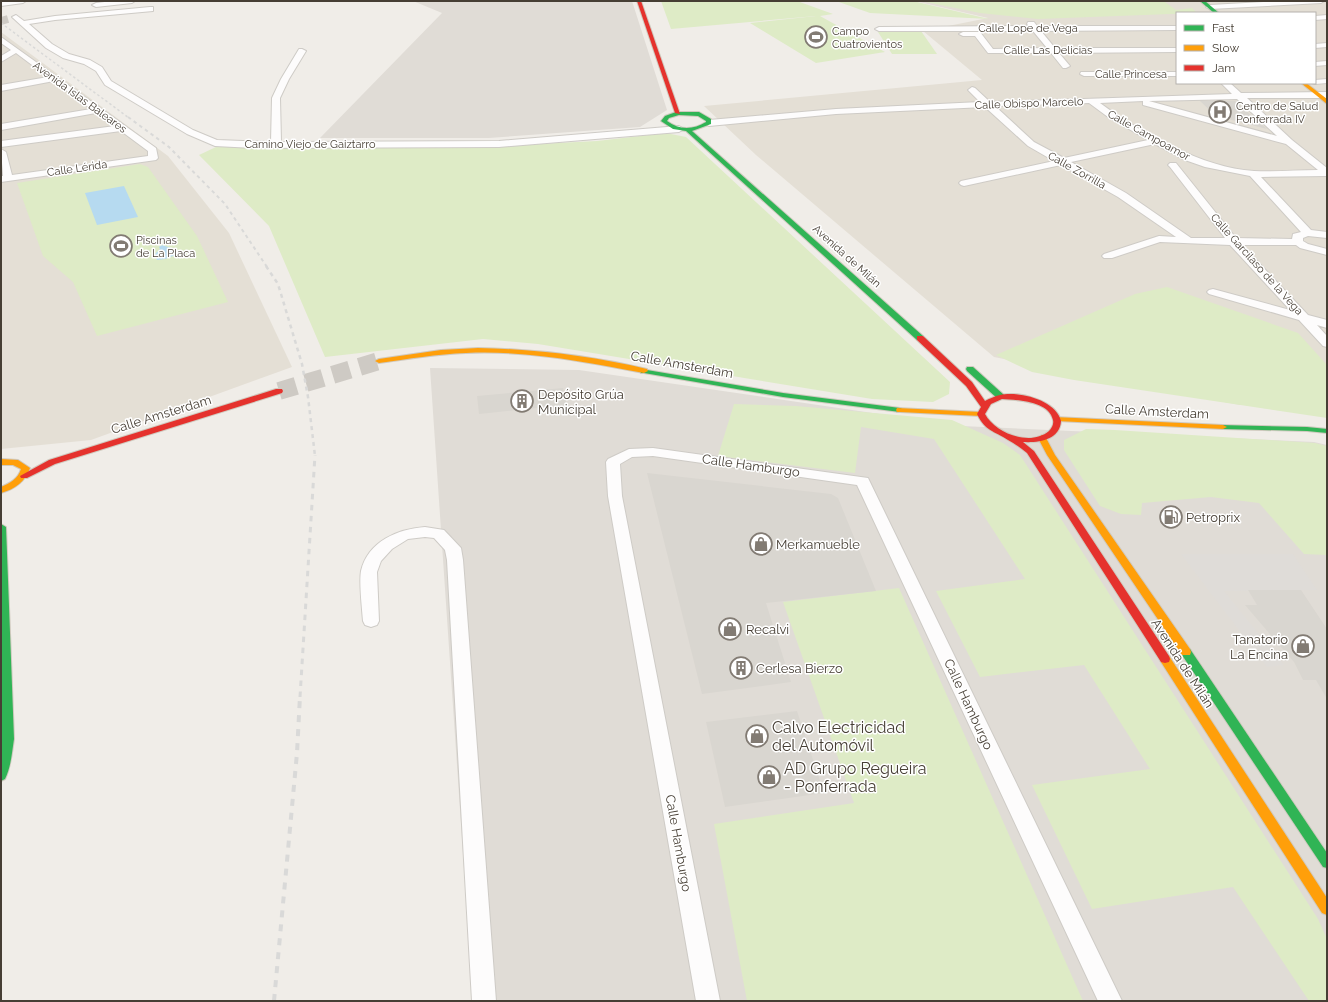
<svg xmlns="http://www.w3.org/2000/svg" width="1328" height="1002" font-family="Raleway,sans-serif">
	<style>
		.residential { fill: #e4dfd5; fill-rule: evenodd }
		.industrial { fill: #e0dcd6 }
		.green { fill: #deebc6 }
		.parking { fill: #dfdcd8 }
		.water { fill: #b6daf0 }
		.building { fill: #d9d6d0 }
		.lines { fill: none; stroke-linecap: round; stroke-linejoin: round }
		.street-tunnel { stroke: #cecac4; stroke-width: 8; stroke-dasharray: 8 4; stroke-linecap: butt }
		.secondary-tunnel { stroke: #cecac4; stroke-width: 18; stroke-dasharray: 18 10; stroke-linecap: butt }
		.street-casing { stroke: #cecbc6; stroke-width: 2 }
		.fast-casing { stroke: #d0cabf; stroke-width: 2 }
		.slow-casing { stroke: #d0cabf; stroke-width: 2 }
		.jam-casing { stroke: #d0cabf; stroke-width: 2 }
		.street { fill: #fdfcfc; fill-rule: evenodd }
		.fast { fill: #30b455; fill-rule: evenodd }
		.slow { fill: #ff9f0a; fill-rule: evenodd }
		.jam { fill: #e5322d; fill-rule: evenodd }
		.rail-far4 { stroke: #d9d9d8; stroke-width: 1.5; stroke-dasharray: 2.5 2.5; stroke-linecap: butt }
		.rail-far3 { stroke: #d9d9d8; stroke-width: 2; stroke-dasharray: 3.5 3.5; stroke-linecap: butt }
		.rail-far2 { stroke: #d9d9d8; stroke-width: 2.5; stroke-dasharray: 4 4; stroke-linecap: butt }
		.rail-far1 { stroke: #d9d9d8; stroke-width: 3; stroke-dasharray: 5.5 5.5; stroke-linecap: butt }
		.rail { stroke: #d9d9d8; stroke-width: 4; stroke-dasharray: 7 7; stroke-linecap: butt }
		.labels { text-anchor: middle; stroke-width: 3; stroke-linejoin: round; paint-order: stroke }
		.far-street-label { font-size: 11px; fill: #463e34; stroke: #fff }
		.far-poi-label { font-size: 11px; fill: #463e34; stroke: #fff; text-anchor: start }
		.street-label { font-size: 13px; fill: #463e34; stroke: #fff }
		.poi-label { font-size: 13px; fill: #463e34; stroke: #fff; text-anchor: start }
		.near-poi-label { font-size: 16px; fill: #463e34; stroke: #fff; text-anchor: start }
	</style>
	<rect width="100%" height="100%" fill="#f0ede8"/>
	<g class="residential">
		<path d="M915,1H1327V401L1240,405L994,357L756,155L704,106L982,80L923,31L988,18ZM1177,13H1315V83H1177Z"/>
		<path d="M1,32L168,156L229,233L292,367L91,440L1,449Z"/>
	</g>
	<g class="industrial">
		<path d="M413,1H632L667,110L640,127L489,138H320L442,13Z"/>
		<path d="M430,368L579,370L961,426L1314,442L1327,445V1001H473Z"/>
	</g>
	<g class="green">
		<path d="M661,1H797L833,14L820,16L885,52L816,63L750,23L816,16L671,29Z"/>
		<path d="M836,1H913L989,19L870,13Z"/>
		<path d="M921,1H1175L1165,2L1176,10L1192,8L1197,13L1038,19L980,13Z"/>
		<path d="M921,31L937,54H892L878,32Z"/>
		<path d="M666,133L686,137L950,382L949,394L933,402L872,399L538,344L483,339L325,357L269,226L199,155L216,147H475L597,141Z"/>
		<path d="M140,164L148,167L197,236L228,302L97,336L73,282L43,256L17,183Z"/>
		<path d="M1167,287L1298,333L1327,365V418L1074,380L1032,372L996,355L1135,294Z"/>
		<path d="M734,404L796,406L952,420L1003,443L1020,455L1318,919L1327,939V1001H1309L1233,887L1092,909L1032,785L1150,769L1084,665L980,677L936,591L1025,579L934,439L861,427L855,473L718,456Z"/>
		<path d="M1086,429L1115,430L1315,443L1327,446V555L1304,554L1259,503L1211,497L1142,503L1141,515L1121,514L1100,506L1064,450V440Z"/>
		<path d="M899,588L1083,1001H747L714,824L854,803L783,602Z"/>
	</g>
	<path class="parking" d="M1181,554H1293L1317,590L1224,591L1284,665L1267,667Z"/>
	<g class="water">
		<path d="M124,186L138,217L97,225L85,193Z"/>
		<path d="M162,245L177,250L178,254L165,259L157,260L155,254L160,249L159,247Z"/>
	</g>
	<g class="building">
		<path d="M1200,101H1235L1267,129L1224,118L1221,116H1216Z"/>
		<path d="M563,388L567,405L479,414L477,396Z"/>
		<path d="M647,473L831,494L838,498L876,591L766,603L791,682L702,694Z"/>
		<path d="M1248,590H1301L1327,629V699L1316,680H1303L1294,662L1245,605H1257Z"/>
		<path d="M797,711L824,793L725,807L706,722Z"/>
	</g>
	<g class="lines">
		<path class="street-tunnel" d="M1,21L8,19"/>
		<path class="secondary-tunnel" d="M279,391L379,361"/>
		<g class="street-casing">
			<g id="street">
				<path d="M8,1H26L23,3L1,6V2Z"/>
				<path d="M113,1H135L132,3L96,7L92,5L96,3Z"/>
				<path d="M1282,1H1324L1321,3L1210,9L1206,7L1210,5Z"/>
				<path d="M150,7H153V11L55,20L29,24L52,44L69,54L90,60L102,67L111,81L193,130L217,140L271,142L272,98L281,79L299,49H302L306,51L289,79L280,98L281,142L499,141L679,126L684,129L679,132L499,147L254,148L215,146L187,134L105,85L96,71L84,64L63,58L46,48L12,17L16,15L24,21L55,16Z"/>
				<path d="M1327,15V19L1315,20V16Z"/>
				<path d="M1028,22H1034L1037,26H1177V30L1041,31L1055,48H1177V52L1059,53L1070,66L1066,68H1063L1051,53H988L975,36H963L959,34L963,32H980L993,49L1047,48L1033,31H879L875,29L879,27L1029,26L1027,24Z"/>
				<path d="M1,37L156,148L158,158L156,160L1,182V176H3L1,149L6,152L12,175L148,156V151L121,131L1,147V141L115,126L96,113L1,130V124L91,109L54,81L1,91V85L48,77L16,53L1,62V56L11,50L1,43Z"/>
				<path d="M1327,43V47L1315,48V44Z"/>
				<path d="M1327,61V65L1315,66V62Z"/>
				<path d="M1081,72H1177V76H1084L1080,74Z"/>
				<path d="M1327,79V83L1315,84L1312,83H1315V80Z"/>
				<path d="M1221,83H1230L1241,93L1327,92V98H1247L1292,140L1327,168V176L1261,177L1311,230L1327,232V238L1308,236L1303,238V241L1308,244L1327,249V255L1300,248L1296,245H1242L1308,315L1327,320V328L1317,325L1327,336V347L1323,346L1299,320L1209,294L1207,292L1209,290L1213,289L1290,310L1230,245L1160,242L1112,258H1104L1102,256L1104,254L1159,236L1176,237L1118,197L1061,165L964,186L961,185L959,183L961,181L1054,161L1028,146L985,107L836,114L709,126L705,123L709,120L836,109L980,102L968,90L972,87L975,88L990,102L1232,94ZM1237,99L1277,136L1149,101ZM1143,101V105L1286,144L1318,170C1297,170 1275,172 1254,171C1203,168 1141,133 1100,103ZM1089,103L1108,117L1148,140L1064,158L1034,142L995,106ZM1155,144L1185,160L1205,167L1250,176L1301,232L1293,234L1292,239L1236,238L1176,163H1170L1168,165L1170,167L1225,238H1191L1126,193L1071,162Z"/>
				<path d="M653,448L868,478L1122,1001H1098L857,485L653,456L632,457L620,464L622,496L720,1001H696L608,496L606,462L608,459L629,449Z"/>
				<path d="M425,527L444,530L461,548L463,560L496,1001H472L447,560L445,550L434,538L425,537L408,539L392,549L381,561L377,572L379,621L377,625L371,627L365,625L363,621C362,608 359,583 361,571C368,541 398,529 425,527Z"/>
			</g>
		</g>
		<g class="fast-casing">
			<g id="fast">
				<path d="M1200,1H1205L1219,13H1214Z"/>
				<path d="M676,112H699L711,119V124L692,131L923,336V340H917L686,131L673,129L661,121L665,116ZM679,115L698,116L706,121V122C693,130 679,130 667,121L669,118Z"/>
				<path d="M967,367H973L1004,395L1005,397L1004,399H998L967,371L966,369Z"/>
				<path d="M641,369L783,393L900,408L904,410L900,412L783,397L644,373H641L640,371Z"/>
				<path d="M1220,425L1307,427L1327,429V433L1307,431L1223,429L1219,427Z"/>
				<path d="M1,524L6,527L14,739C12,752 11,767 5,779L1,781L2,739Z"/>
				<path d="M1186,648L1190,649L1327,853V868L1323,867L1182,655L1181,652L1182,649Z"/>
			</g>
		</g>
		<g class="slow-casing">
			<g id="slow">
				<path d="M1301,83H1306L1327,99V104Z"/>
				<path d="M478,348C534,349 592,356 647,369L648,371L644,373C586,362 526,350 466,353C437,354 408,359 379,363L375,361L379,359L441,350Z"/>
				<path d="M897,408L981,412L985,414L981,416L900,412H897L896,410Z"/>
				<path d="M1054,417L1223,425L1227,427L1223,429L1057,421L1053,419Z"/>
				<path d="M1042,435L1045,436L1055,455L1190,649L1191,652L1190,655H1182L1047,455L1038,438Z"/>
				<path d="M1,459L18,460L30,468C25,482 15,489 1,493V487C10,483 18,479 21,469L13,465H1Z"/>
				<path d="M1165,655L1169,656L1327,898V915L1322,913L1161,662L1160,659L1161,656Z"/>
			</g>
		</g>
		<g class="jam-casing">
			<g id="jam">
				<path d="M637,1H641L680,114L675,113Z"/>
				<path d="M917,336H923L972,382L985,401C989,399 995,396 1000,395C1019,391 1056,400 1061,421C1060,440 1038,443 1023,442L1034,451L1169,656L1170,659L1169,662L1165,663L1161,662L1027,453C1021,448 1015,444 1008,440C993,430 986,432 977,414L981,407L966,386L917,340ZM1002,399C1017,400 1049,401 1053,420C1054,424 1052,428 1049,431C1030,447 995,433 985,414L991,404Z"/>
				<path d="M276,389H282L283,391L282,393L55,464L27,478H21L20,476L49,460Z"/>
			</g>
		</g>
		<use href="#street" class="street"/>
		<use href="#fast" class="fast"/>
		<use href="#slow" class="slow"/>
		<use href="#jam" class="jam"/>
		<path class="rail-far4" d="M1,23L129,118"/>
		<path class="rail-far3" d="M128,117L169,147L225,204L267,267"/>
		<path class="rail-far2" d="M266,266L278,284L302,364L308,397L315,456"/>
		<path class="rail-far1" d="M300,697L315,455"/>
		<path class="rail" d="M274,1001L297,753L300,696"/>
	</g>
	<defs>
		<g id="stadium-ring" transform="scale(1.15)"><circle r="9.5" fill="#fff" stroke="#827b73" stroke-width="1.5"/><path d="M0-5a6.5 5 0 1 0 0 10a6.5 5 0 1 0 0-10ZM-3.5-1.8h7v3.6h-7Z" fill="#827b73"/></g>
		<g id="hospital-ring" transform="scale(1.15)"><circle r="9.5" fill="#fff" stroke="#827b73" stroke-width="1.5"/><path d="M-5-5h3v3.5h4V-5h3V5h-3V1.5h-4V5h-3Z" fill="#827b73"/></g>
		<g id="building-ring" transform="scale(1.15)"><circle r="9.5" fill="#fff" stroke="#827b73" stroke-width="1.5"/><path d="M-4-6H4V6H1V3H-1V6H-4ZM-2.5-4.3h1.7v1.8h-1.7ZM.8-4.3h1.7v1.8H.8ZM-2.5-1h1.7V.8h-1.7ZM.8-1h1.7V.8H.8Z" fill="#827b73"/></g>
		<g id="fuel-ring" transform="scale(1.15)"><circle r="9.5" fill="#fff" stroke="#827b73" stroke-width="1.5"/><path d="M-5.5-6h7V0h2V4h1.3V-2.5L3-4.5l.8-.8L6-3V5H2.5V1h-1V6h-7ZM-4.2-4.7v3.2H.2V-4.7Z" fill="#827b73"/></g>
		<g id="shop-ring" transform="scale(1.15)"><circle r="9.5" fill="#fff" stroke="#827b73" stroke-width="1.5"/><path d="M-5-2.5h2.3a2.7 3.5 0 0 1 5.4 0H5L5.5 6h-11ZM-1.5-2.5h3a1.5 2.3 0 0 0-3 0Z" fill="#827b73"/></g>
	</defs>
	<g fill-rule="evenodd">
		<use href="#stadium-ring" x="816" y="37"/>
		<use href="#hospital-ring" x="1220" y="112"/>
		<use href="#stadium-ring" x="121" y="246"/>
		<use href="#building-ring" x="522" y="401"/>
		<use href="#fuel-ring" x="1171" y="517"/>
		<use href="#shop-ring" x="761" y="544"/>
		<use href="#shop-ring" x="730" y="629"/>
		<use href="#shop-ring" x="1303" y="646"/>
		<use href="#building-ring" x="741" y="668"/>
		<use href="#shop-ring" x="757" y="736"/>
		<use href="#shop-ring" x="769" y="777"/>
	</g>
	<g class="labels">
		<g class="far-street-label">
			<text x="1028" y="32">Calle Lope de Vega</text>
			<text x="1048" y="54">Calle Las Delicias</text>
			<text x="1131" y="78">Calle Princesa</text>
			<text transform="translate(80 97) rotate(36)" y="4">Avenida Islas Baleares</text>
			<text transform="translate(1029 103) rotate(-2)" y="4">Calle Obispo Marcelo</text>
			<text transform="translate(1149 135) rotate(29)" y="4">Calle Campoamor</text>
			<text x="310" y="148">Camino Viejo de Gaiztarro</text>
			<text transform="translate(77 168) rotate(-8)" y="4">Calle Lérida</text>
			<text transform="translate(1077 170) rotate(29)" y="4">Calle Zorrilla</text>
			<text transform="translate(847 256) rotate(42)" y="4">Avenida de Milán</text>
			<text transform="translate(1257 264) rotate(48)" y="4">Calle Garcilaso de la Vega</text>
		</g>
		<g class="far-poi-label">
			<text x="832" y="35">Campo<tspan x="832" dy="13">Cuatrovientos</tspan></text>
			<text x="1236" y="110">Centro de Salud<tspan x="1236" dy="13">Ponferrada IV</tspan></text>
			<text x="136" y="244">Piscinas<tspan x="136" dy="13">de La Placa</tspan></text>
		</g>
		<g class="street-label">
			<text transform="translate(682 364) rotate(10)" y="5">Calle Amsterdam</text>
			<text transform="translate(1157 411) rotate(3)" y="5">Calle Amsterdam</text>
			<text transform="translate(161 414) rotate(-17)" y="5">Calle Amsterdam</text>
			<text transform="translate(751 465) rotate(8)" y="5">Calle Hamburgo</text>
			<text transform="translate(1183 663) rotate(57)" y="5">Avenida de Milán</text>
			<text transform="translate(969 704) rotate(65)" y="5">Calle Hamburgo</text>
			<text transform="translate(679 843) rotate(80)" y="5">Calle Hamburgo</text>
		</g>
		<g class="poi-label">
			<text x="538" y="399">Depósito Grúa<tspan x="538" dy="15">Municipal</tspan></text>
			<text x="1186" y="522">Petroprix</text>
			<text x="776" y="549">Merkamueble</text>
			<text x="746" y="634">Recalvi</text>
			<text x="1288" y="644" text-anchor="end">Tanatorio<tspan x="1288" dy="15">La Encina</tspan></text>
			<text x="756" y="673">Cerlesa Bierzo</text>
		</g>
		<g class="near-poi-label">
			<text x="772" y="733">Calvo Electricidad<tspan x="772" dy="18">del Automóvil</tspan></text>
			<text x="784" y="774">AD Grupo Regueira<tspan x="784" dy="18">- Ponferrada</tspan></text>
		</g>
	</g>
	<rect width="1328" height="1002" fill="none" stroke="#463e34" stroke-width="4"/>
	<rect x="1176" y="12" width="140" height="72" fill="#ffffff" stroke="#b5b2ae"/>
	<rect x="1184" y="25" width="20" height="6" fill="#30b455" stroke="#b5b2ae"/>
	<text x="1212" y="32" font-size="12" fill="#463e34">Fast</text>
	<rect x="1184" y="45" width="20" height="6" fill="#ff9f0a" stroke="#b5b2ae"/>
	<text x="1212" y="52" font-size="12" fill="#463e34">Slow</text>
	<rect x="1184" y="65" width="20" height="6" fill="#e5322d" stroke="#b5b2ae"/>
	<text x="1212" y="72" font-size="12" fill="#463e34">Jam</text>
</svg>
